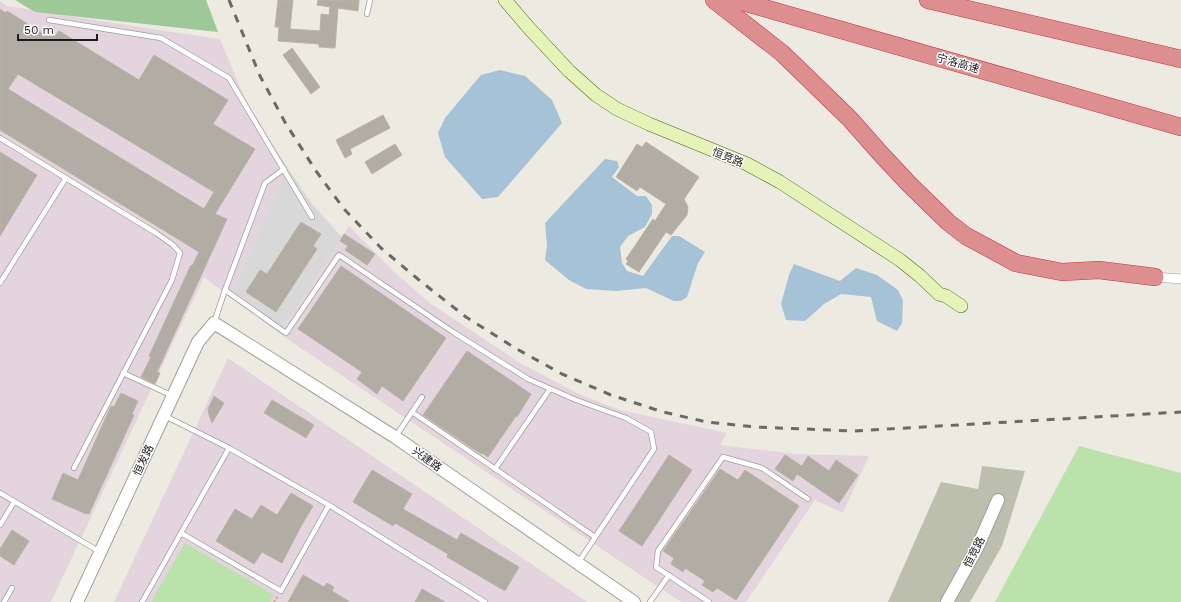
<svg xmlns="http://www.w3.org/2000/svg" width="1181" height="602" font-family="'Work Sans','Noto Sans SC',sans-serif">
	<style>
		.residential { fill: #d9d8d8 }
		.industrial { fill: #e4d4de }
		.construction { fill: #bcbfae }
		.grass { fill: #bce2ab }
		.forest { fill: #9fc899 }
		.water { fill: #a5c2d6 }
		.building { fill: #b1aca4; stroke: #bcb3a5; fill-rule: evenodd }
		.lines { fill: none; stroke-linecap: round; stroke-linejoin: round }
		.service-casing { stroke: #9f9f9f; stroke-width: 6 }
		.minor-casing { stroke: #9f9f9f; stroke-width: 10 }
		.tertiary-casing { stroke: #9f9f9f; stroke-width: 14 }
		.secondary-casing { stroke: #4c660e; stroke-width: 14 }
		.motorway-casing { stroke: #c5334a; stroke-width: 18 }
		.path { stroke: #ec9572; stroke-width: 2; stroke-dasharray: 2 2; stroke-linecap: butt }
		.service { stroke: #fff; stroke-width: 4.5 }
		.minor { stroke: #fff; stroke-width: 9 }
		.tertiary { stroke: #fff; stroke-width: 12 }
		.secondary { stroke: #e5f3b8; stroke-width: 13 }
		.motorway { stroke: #dd8f8f; stroke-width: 17 }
		.rail { stroke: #696969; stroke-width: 3; stroke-dasharray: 8 8; stroke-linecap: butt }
		.labels { text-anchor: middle; stroke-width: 3; stroke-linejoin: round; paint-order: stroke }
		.street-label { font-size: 11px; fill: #1b1b1b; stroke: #fff }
	</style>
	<rect width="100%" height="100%" fill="#eceae1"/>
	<path class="residential" d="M287,167L312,204L342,237L280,334L230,297Z"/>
	<g class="industrial">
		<path d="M0,1L7,6L165,31L220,39L245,99L287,167L230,297L204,277L51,602H0Z"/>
		<path d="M349,226L393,271L431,304L520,363L581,395L620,410L727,433L720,445L797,454L869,456L843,513L815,500L746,602H681L280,334Z"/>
		<path d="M228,358L587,602H114Z"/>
	</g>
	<path class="construction" d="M982,466L1025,471L1002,546L970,602H888L941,482L978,489Z"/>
	<g class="grass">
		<path d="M1079,446L1181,473V602H995Z"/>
		<path d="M185,543L274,595L270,602H151Z"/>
	</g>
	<path class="forest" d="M15,0H206L218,32L35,12Z"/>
	<g class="water">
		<path d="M500,70L525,76L552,100L562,123L498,197L482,199L445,157L438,133L445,118L481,75Z"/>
		<path d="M605,159L617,161L619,167L612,177L637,196H646L652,205V214L645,227L628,236L620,247L622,263L627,271L643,276L672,236H679L705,252L698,263L687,297L681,301H674L646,288L616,291L586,289L569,280L545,260L547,246L545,223Z"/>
		<path d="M794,264L840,281L856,268L877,275L898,290L903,301L902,323L897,331L877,321L871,297L841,294L824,304L805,321L786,320L781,304L789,275Z"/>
	</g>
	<g class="building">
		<path d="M278,0H293L290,29L320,31L321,14L329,15L330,7L317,5L318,0H359L358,11L338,8L335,48L319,47V44L278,41L279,27H275Z"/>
		<path d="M0,9L6,13L7,11L42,33L45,29L55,36L59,31L139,80L154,55L228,100L213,124L255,149L215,214L227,219L157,372L160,373L155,384L141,377L151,357L149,356L191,265L192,266L199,252L0,130ZM18,74L214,192L204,209L8,89Z"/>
		<path d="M292,48L320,87L311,94L283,55Z"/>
		<path d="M383,115L390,128L350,149L352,154L345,158L336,140Z"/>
		<path d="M646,142L699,177L684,199L688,207L687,215L671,235L666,232L639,272L626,264L628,261L626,259L653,219L655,221L666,204L640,187L637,191L616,177L637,144L642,147Z"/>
		<path d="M395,144L402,155L372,174L365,162Z"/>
		<path d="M0,152L37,175L0,236Z"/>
		<path d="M301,222L321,234L313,246L317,249L276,312L246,292L260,270L267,274Z"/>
		<path d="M344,234L375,254L367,265L345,250L348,246L340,241Z"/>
		<path d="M341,266L446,338L403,401L382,386L377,394L357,379L362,372L298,329Z"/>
		<path d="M467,351L531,394L517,417L516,416L488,457L482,453L481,454L423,415Z"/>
		<path d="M121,393L138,401L132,414L134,415L89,514L86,513V514L52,499L63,473L78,480L111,406L114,407Z"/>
		<path d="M214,396L224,403L212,423L209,415L208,409Z"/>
		<path d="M272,400L314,425L306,438L264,413Z"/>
		<path d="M669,455L692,470L642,546L619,531Z"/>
		<path d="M785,455L802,466L808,456L829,471L836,460L858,475L839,503L797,474L793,481L775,469Z"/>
		<path d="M720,469L738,480L745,470L799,506L736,600L717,588L713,592L702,585L705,581L685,568L683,572L671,564L674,558L663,551Z"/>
		<path d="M372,470L412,494L403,509L457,540L461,533L519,567L505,591L447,557L448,554L395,523L393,526L353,502Z"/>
		<path d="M291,493L313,506L300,528L282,563L262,552L254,564L216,541L235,509L252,519L261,505L277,515Z"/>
		<path d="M12,530L29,541L14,565L0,556V549Z"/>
		<path d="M303,575L324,587L327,583L334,587L332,591L350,602H288Z"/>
		<path d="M422,589L445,602H415Z"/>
	</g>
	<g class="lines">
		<g class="service-casing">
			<g id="service">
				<path d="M367,14L370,0"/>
				<path d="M49,20L161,38L229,78L312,217"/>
				<path d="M0,138L156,233L173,245L180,253L172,280L74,468"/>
				<path d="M0,283L66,178"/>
				<path d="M225,290L286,333L339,255L453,332L528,379L576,400L626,418L651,432L654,449L578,563"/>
				<path d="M214,323L225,290L265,183L284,169"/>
				<path d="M123,373L173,396"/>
				<path d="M412,412L595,537"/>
				<path d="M165,416L229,448L329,505L485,602"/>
				<path d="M396,436L422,397"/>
				<path d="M495,469L550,389"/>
				<path d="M0,493L100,552"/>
				<path d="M0,525L14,502"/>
				<path d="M181,533L281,591L329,505"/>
				<path d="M4,602L12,588"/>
				<path d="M142,602L229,448"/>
				<path d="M650,602L669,575"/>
				<path d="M709,602L656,567L658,551L723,457L762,468L808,499"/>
			</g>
		</g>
		<g class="minor-casing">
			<path id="minor" d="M1155,277L1181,279"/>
		</g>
		<g class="tertiary-casing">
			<g id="tertiary">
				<path d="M77,602L198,342L214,323L395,437L634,602"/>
				<path d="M947,602L977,548L998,500"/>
			</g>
		</g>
		<g class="secondary-casing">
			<path id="secondary" d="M505,0L528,27L569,71L596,95L617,109L649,124L747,164L780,182L900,260L920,276L939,294L946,296L961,306"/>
		</g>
		<g class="motorway-casing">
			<g id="motorway">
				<path d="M714,0L782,53L850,119L880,153L909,184L948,222L966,236L1016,263L1062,272L1099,270L1155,277"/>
				<path d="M736,0L1181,127"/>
				<path d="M928,0L1181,59"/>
			</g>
		</g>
		<path class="path" d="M274,602L278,596"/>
		<use href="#service" class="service"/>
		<use href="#minor" class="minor"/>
		<use href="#tertiary" class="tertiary"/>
		<use href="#secondary" class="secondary"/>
		<use href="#motorway" class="motorway"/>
		<path class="rail" d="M229,0L260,76L286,124L316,171L344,209L381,248L419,280L466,317L515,348L562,374L611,395L663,412L707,422L755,427L854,431L1181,412"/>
	</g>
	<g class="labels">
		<g class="street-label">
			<text transform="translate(958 63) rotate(16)" y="4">宁洛高速</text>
			<text transform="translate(728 157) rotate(22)" y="4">恒竞路</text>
			<text transform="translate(427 459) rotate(35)" y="4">兴建路</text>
			<text transform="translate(143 460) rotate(-65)" y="4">恒发路</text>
			<text transform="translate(974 552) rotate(-63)" y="4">恒竞路</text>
		</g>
	</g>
	<path d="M18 34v6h79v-6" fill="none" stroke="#1b1b1b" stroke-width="2"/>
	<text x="24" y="34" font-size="12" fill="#1b1b1b" stroke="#ffffff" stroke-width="3" paint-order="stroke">50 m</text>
</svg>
